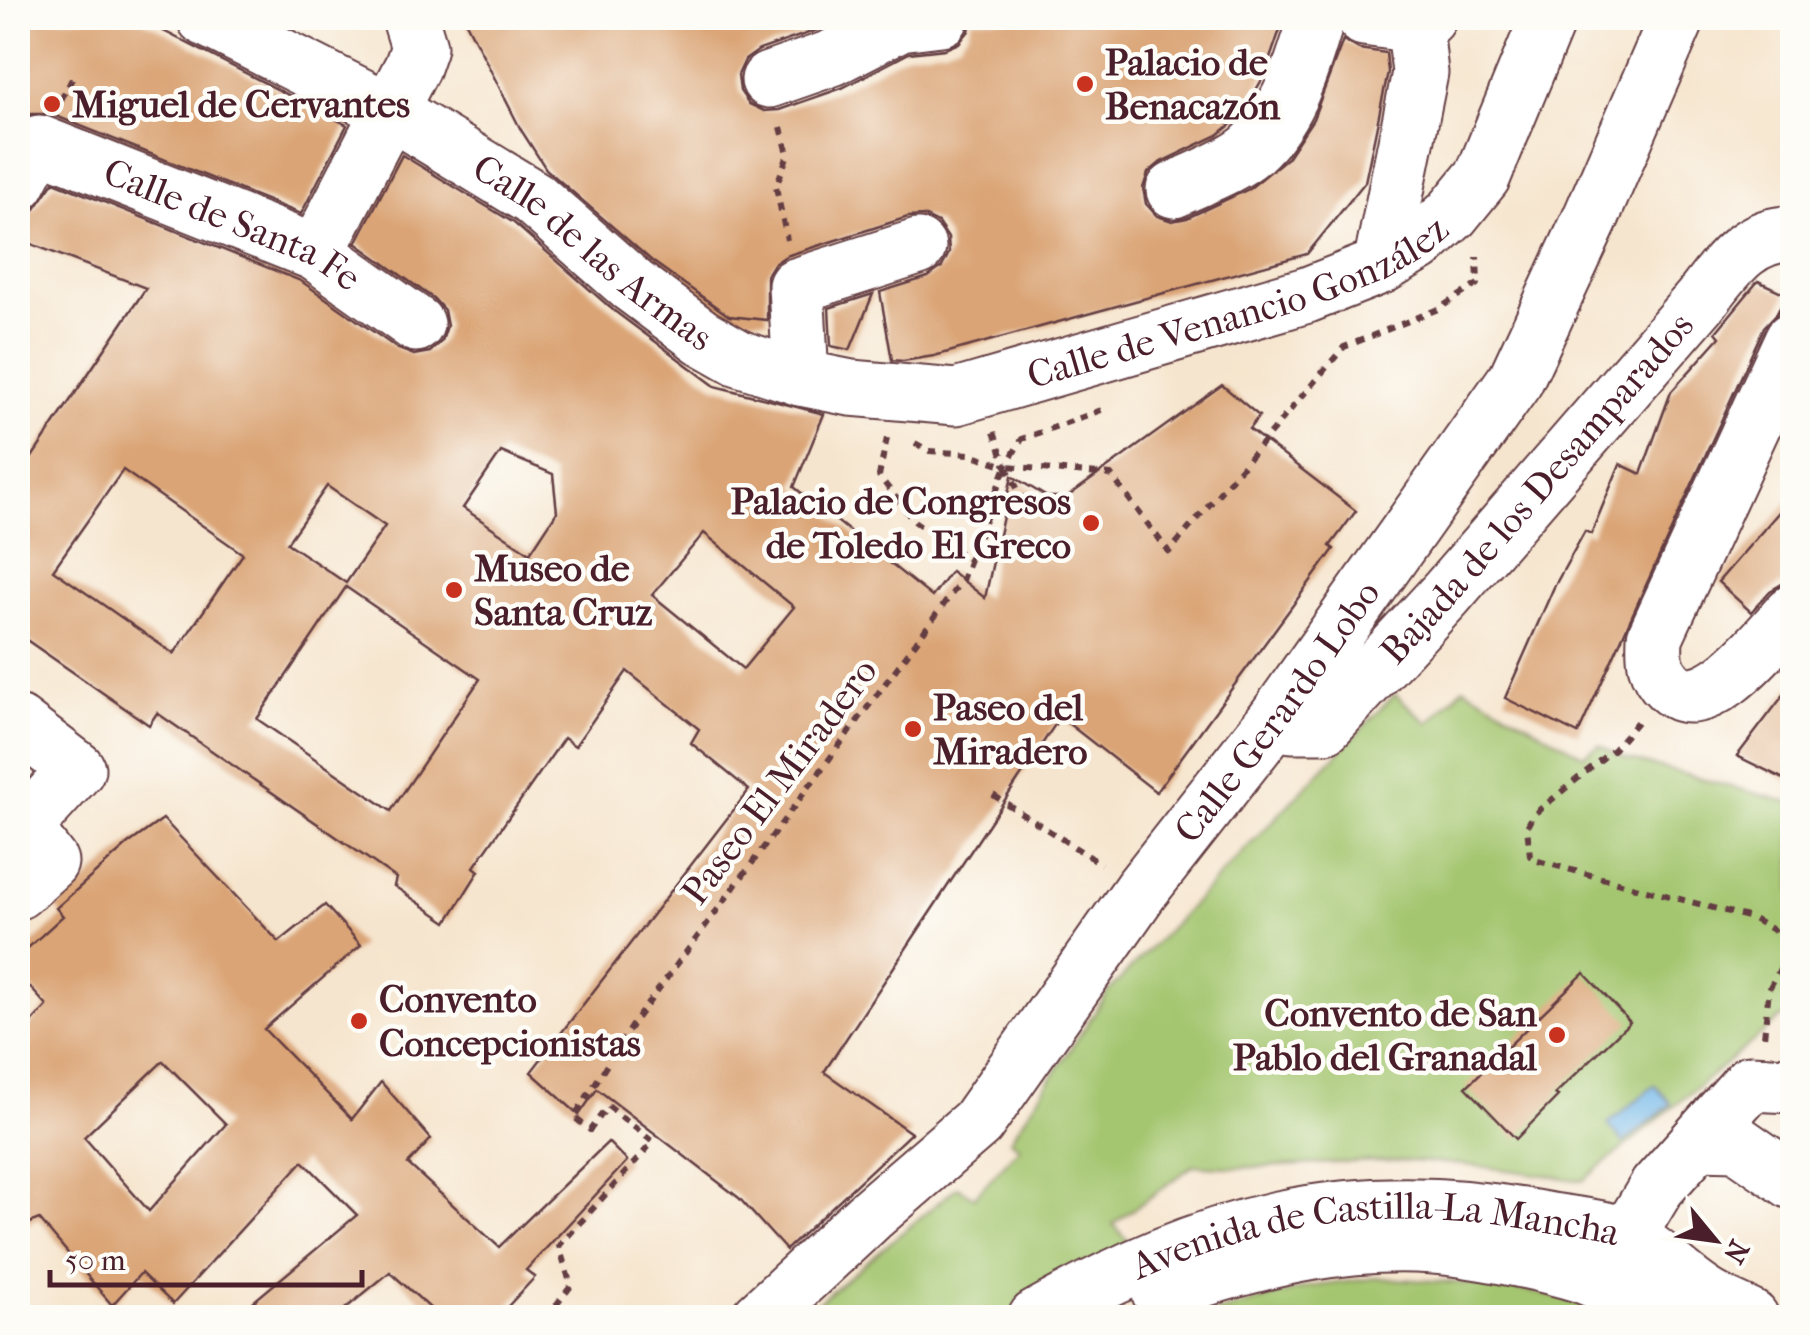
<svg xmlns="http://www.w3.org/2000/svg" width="1810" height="1335" font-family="'IM FELL French Canon',serif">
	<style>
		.green { fill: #a4c66f; stroke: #77724d; stroke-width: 2.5 }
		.water { fill: #73b8e9; stroke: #5e6c8a; stroke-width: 2.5 }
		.building { fill: #daa476; fill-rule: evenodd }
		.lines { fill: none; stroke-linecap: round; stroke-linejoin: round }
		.minor-casing { stroke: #643d43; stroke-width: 59 }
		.path { stroke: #643d43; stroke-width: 6; stroke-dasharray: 8 8; stroke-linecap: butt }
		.minor { stroke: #fff; stroke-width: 55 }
		.poi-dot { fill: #c8321e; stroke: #fdfcf7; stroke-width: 4 }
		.labels { text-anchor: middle; stroke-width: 9; stroke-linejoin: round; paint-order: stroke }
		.poi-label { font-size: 38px; font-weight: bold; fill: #4a1f2b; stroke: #fdfcf7; text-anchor: start }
		.street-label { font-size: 38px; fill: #4a1f2b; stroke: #fdfcf7 }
	</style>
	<rect width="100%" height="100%" fill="#fdfcf7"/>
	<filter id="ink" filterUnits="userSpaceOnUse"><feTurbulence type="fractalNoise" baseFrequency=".01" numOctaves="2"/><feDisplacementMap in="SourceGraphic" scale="20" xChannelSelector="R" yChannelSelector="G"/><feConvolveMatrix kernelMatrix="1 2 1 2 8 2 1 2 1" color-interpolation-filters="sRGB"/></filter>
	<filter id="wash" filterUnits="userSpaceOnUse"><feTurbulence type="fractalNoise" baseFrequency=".0048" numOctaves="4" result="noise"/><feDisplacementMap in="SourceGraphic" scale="40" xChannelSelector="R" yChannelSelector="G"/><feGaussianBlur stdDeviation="2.25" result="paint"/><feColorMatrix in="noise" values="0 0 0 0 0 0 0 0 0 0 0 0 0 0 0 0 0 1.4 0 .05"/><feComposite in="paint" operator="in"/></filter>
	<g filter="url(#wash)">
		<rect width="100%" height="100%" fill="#f6e5ce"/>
		<g class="green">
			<path d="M1464,687L1583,755L1599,745L1627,759L1792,803V1015L1780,1019L1583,1181C1523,1172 1462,1162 1401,1161C1331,1160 1265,1172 1194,1165L1113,1224L1130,1244L1015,1317L799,1318L957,1187L974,1197L1020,1147L1010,1140L1109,991L1395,694L1428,723Z"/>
			<path d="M1376,1278C1462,1283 1535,1283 1616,1317L1198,1318L1308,1287Z"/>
		</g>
		<path class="water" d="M1655,1085L1671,1104L1623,1143L1608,1124Z"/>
		<g id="blocks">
			<g class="building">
				<path d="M18,18H138L347,125L301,214L51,114H30L18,108Z"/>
				<path d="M464,18H842L820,29L759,50L745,60L738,75L740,91L749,104L764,111L779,110L842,88L909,53L945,49L959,43L969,31L972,19L1284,18L1264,76L1241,116L1218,135L1161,162L1148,173L1143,188L1146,204L1157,216L1172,221L1187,218L1249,189L1287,158L1313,119L1343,40L1359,49L1386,53L1388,72L1365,182L1307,254L934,356L903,361L892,360L880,292L928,277L942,267L949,253L948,238L938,223L924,216L908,217L786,256L774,264L767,275V320L729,316L652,261L546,169L521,130Z"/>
				<path d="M402,155L514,223L613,310L715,386L824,414L794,487L932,597L951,571L985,598L1012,476L1047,497H1067L1222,385L1259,416L1249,429L1356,511L1330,546L1334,549L1156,792L1060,717L824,1072L911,1133L786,1250L739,1198L597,1089L579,1115L531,1072L749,790L691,743L699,729L627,671L575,746L564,738L474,867L479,871L447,922L394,886L396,878L157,713L149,725L18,634V478L146,288L18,239V224L23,213L35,209L54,182L301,281L398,349L414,355L430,352L442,341L447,326L444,310L434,299L356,243ZM501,452L553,474L557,512L530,553L463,508ZM123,470L243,554L174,654L53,570ZM327,486L385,526L346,583L287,543ZM704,533L794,607L743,669L652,595ZM346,587L480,679L391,811L257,719Z"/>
				<path d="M1758,281L1786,294L1777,313L1764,327L1578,734L1505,698L1554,587L1585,531L1591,534L1620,464L1641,474L1671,392L1720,337L1716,332Z"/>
				<path d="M873,294L850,350L831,346L829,308Z"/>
				<path d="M1792,497V583L1782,584L1770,591L1751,612L1718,582Z"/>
				<path d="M1792,684V783L1737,756Z"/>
				<path d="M163,819L279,942L325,905L361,945L264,1029L352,1119L381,1082L431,1139L408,1164L499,1247L608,1142L627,1161L526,1270L535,1277L497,1318H441L390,1272L334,1318H234L357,1215L303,1161L173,1304L141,1273L112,1305L39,1219L18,1228V1038L47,1006L18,974V957L63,916L56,908L128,844ZM163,1061L226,1124L149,1211L84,1137Z"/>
				<path d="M1584,973L1630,1022L1555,1094L1558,1096L1516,1139L1466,1087Z"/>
			</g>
		</g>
	</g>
	<g filter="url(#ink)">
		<use href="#blocks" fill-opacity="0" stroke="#643d43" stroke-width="2.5"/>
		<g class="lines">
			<g class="minor-casing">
				<g id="minor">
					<path id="s1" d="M205,18L390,111L533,198L632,285L702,337L739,358L801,378L851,388L956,397L1307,295L1381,266L1419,244L1452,214L1483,176L1548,18"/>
					<path d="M1364,18L1415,25L1428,18"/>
					<path d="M769,80L832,58L900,23L941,18"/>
					<path id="s2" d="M18,183L39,143L316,253L416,324"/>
					<path d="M1174,190C1198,178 1231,167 1251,150C1290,115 1302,65 1317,18"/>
					<path d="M316,253L412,67L419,47L410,18"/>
					<path d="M1381,266L1420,73L1414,18"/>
					<path d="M1792,340L1655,637C1654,658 1654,672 1670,687C1706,721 1769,637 1792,613"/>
					<path d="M801,378L796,286L918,247"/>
					<path id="s3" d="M1277,717L1292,725H1325L1446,594L1701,300C1726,268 1748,233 1792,234"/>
					<path d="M18,724L77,769L18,834"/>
					<path d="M18,891L50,862L24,828"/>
					<path d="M1698,1142L1737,1143L1792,1181"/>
					<path d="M1627,1237L1657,1187L1750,1083L1792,1085"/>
					<path d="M1160,1293C1256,1260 1359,1234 1461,1249C1501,1255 1543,1263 1582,1275C1598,1281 1615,1290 1633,1293C1658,1296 1684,1296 1709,1298"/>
					<path id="s4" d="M759,1318L869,1216L977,1123L1141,890L1277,717L1516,379L1589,222L1677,18"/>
					<path id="s5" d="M1036,1318C1203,1223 1348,1182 1540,1219C1564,1224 1609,1227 1630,1238C1658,1254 1681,1281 1710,1298C1722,1305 1737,1311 1751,1318"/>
				</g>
			</g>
			<g class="path">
				<path d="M61,100L74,75"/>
				<path d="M781,127L788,154L776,187L787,240"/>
				<path d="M994,432L1006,466L1022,439L1107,408"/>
				<path d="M887,438L879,476L914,521L970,560"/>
				<path d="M915,443L929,451L970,454L1006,466L1032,518"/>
				<path d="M1637,722L1614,749L1533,815L1527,827L1530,856L1538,861L1751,918L1773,930L1786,946L1783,963L1769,989L1764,1037"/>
				<path d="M993,795L1101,864"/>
				<path d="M546,1318L571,1286L559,1246L653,1142L608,1106L590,1130L574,1117L632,1025L962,580L1006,466L1111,475L1169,552L1344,347L1438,309L1478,284L1477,257"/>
			</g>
			<use href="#minor" class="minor"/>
		</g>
	</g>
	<g class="poi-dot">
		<circle cx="1085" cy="84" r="10"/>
		<circle cx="52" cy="104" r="10"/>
		<circle cx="1091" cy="523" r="10"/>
		<circle cx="454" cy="590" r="10"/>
		<circle cx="913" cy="729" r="10"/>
		<circle cx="359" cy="1021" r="10"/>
		<circle cx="1557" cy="1035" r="10"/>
	</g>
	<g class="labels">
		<g class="poi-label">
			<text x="1105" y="75">Palacio de<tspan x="1105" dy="44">Benacazón</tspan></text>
			<text x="72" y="117">Miguel de Cervantes</text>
			<text x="1071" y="514" text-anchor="end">Palacio de Congresos<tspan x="1071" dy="44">de Toledo El Greco</tspan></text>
			<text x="474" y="581">Museo de<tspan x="474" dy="44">Santa Cruz</tspan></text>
			<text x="933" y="720">Paseo del<tspan x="933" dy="44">Miradero</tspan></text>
			<text x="379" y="1012">Convento<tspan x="379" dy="44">Concepcionistas</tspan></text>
			<text x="1537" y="1026" text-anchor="end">Convento de San<tspan x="1537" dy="44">Pablo del Granadal</tspan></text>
		</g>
		<g class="street-label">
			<text dy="13" stroke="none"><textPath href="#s2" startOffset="255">Calle de Santa Fe</textPath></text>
			<text dy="13" stroke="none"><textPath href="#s1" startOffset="455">Calle de las Armas</textPath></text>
			<text dy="13" stroke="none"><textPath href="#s1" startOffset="1155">Calle de Venancio González</textPath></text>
			<text dy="13" stroke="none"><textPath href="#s3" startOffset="368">Bajada de los Desamparados</textPath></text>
			<text dy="13" stroke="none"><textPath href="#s4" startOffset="802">Calle Gerardo Lobo</textPath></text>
			<text transform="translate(779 781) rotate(-53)" y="13">Paseo El Miradero</text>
			<text dy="13" stroke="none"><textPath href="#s5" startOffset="358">Avenida de Castilla-La Mancha</textPath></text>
		</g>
	</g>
	<rect width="1810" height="1335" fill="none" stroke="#fdfcf7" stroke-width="60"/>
	<g transform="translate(1715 1240) rotate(119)" stroke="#fdfcf7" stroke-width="8" paint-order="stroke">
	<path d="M0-8L18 38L0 25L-18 38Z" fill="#4a1f2b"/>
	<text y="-15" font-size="28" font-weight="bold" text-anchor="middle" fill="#4a1f2b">N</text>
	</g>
	<path d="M50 1270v15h312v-15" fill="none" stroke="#4a1f2b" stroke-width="5"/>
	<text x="65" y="1270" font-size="30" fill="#4a1f2b" stroke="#fdfcf7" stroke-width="8" paint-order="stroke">50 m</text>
</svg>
